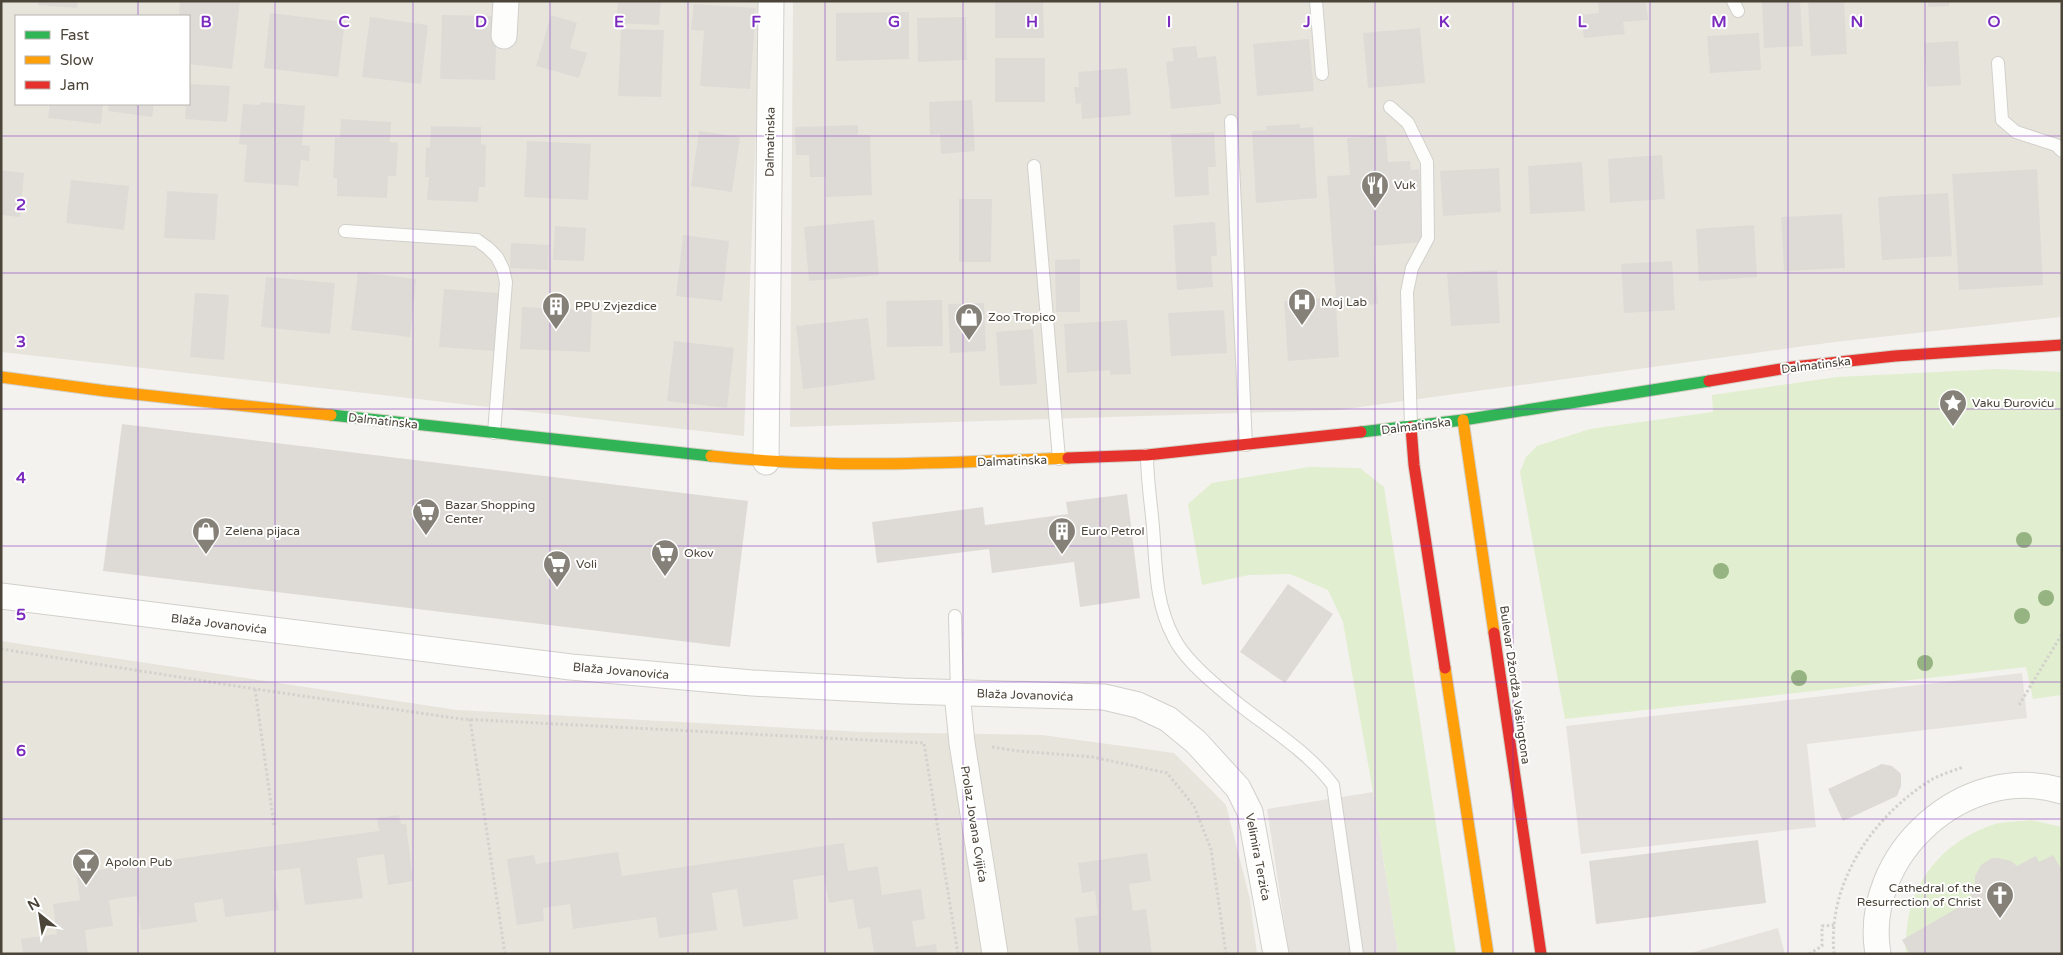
<svg xmlns="http://www.w3.org/2000/svg" width="2063" height="955" font-family="'Varela Round',sans-serif">
	<style>
		.residential { fill: #e7e4dc; fill-rule: evenodd }
		.green { fill: #e1eecf }
		.parking { fill: #e6e3df }
		.building { fill: #dedbd6 }
		.lines { fill: none; stroke-linecap: round; stroke-linejoin: round }
		.lane-casing { stroke: #d2d0cb; stroke-width: 14 }
		.street-casing { stroke: #d2d0cb; stroke-width: 27 }
		.fast-casing { stroke: #d3cfc5; stroke-width: 13 }
		.slow-casing { stroke: #d3cfc5; stroke-width: 13 }
		.jam-casing { stroke: #d3cfc5; stroke-width: 13 }
		.path { stroke: #d3d2cc; stroke-width: 3; stroke-dasharray: 2.5 2.5; stroke-linecap: butt }
		.lane { stroke: #fdfdfc; stroke-width: 12 }
		.street { stroke: #fdfdfc; stroke-width: 25 }
		.fast { stroke: #30b455; stroke-width: 11 }
		.slow { stroke: #ff9f0a; stroke-width: 11 }
		.jam { stroke: #e5322d; stroke-width: 11 }
		.tree { fill: #96b382 }
		.grid { fill: none; stroke: #7b2cbf; stroke-width: 1; stroke-opacity: 0.55 }
		.labels { text-anchor: middle; stroke-width: 4; stroke-linejoin: round; paint-order: stroke }
		.street-label { font-size: 12px; fill: #4b4439; stroke: #fff }
		.poi-label { font-size: 12px; fill: #4b4439; stroke: #fff; text-anchor: start }
		.grid-label { font-size: 16px; text-anchor: middle; font-weight: bold; fill: #7b2cbf; stroke: #fff; stroke-width: 4; stroke-linejoin: round; paint-order: stroke }
	</style>
	<rect width="100%" height="100%" fill="#f4f2ee"/>
	<g class="residential">
		<path d="M1,1H761L744,436L1,352ZM16,16H189V104H16Z"/>
		<path d="M793,1H2062V317L1835,342L1339,410L790,427Z"/>
		<path d="M1,641L457,710L864,732L1042,735L1174,753L1226,805L1250,899L1257,954H1Z"/>
	</g>
	<g class="green">
		<path d="M1998,369L2062,372V695L2033,699L2026,667L1565,719L1520,472L1526,457L1537,446L1590,429L1713,412L1712,395L1837,377Z"/>
		<path d="M1309,467L1360,468L1384,487L1456,954H1398L1373,792L1343,622L1328,590L1290,574L1249,575L1202,585L1188,504L1212,483Z"/>
		<path d="M2031,820L2062,827V954H1906C1905,945 1906,936 1907,927C1912,879 1944,843 1989,826C2001,821 2018,822 2031,820Z"/>
	</g>
	<g class="parking">
		<path d="M2022,673L2027,718L1807,744L1816,827L1581,854L1566,726Z"/>
		<path d="M1373,792L1398,954H1289L1267,809Z"/>
		<path d="M1778,928L1785,954H1687Z"/>
	</g>
	<g class="building">
		<path d="M38,1H78L77,8L38,5Z"/>
		<path d="M180,1H240L232,69L189,64V16H179Z"/>
		<path d="M618,1H661L659,25L616,23Z"/>
		<path d="M1598,1H1646L1648,20L1623,22L1625,34L1584,38L1581,15L1599,13Z"/>
		<path d="M1762,1H1800L1803,46L1764,48Z"/>
		<path d="M1808,1H1844L1847,54L1811,56Z"/>
		<path d="M1928,1H1949V6L1928,7Z"/>
		<path d="M995,2H1043L1044,38H995Z"/>
		<path d="M694,4L756,8L750,89L700,86L704,31L691,30Z"/>
		<path d="M909,12V59L836,61V13Z"/>
		<path d="M270,13L345,22L338,77L264,68Z"/>
		<path d="M442,15L497,16L495,80L440,79Z"/>
		<path d="M551,15L577,23L570,48L587,53L579,78L536,66Z"/>
		<path d="M370,17L428,25L421,84L362,77Z"/>
		<path d="M966,17L967,60L918,62L917,18Z"/>
		<path d="M1420,28L1425,83L1368,88L1363,33Z"/>
		<path d="M621,29L664,30L661,97L618,96Z"/>
		<path d="M1759,33L1761,70L1710,73L1707,36Z"/>
		<path d="M1309,39L1314,91L1257,96L1253,44Z"/>
		<path d="M1958,41L1961,85L1927,87L1924,43Z"/>
		<path d="M1196,46L1198,58L1216,56L1221,104L1171,109L1166,62L1174,61L1172,48Z"/>
		<rect x="995" y="58" width="50" height="44"/>
		<path d="M1127,68L1131,115L1082,119L1081,103L1076,104L1074,87H1079L1078,72Z"/>
		<path d="M189,84L230,86L227,122L185,119L186,104H189Z"/>
		<path d="M972,100L975,151L941,154L940,134L930,135L929,102Z"/>
		<path d="M261,102L305,106L302,145L310,146L309,161L301,160L298,186L244,182L247,145L239,144L243,104L260,105Z"/>
		<path d="M50,104H103L101,124L48,118Z"/>
		<path d="M109,104H154L152,117L108,111Z"/>
		<path d="M341,119L391,122L390,142L398,143L396,176H388L387,198L337,196V178H333L335,137L340,138Z"/>
		<path d="M1300,124V128L1313,127L1317,198L1256,203L1252,131L1267,130L1266,126Z"/>
		<path d="M858,125V135H870L872,195L826,197V177H810L809,155H796L795,127Z"/>
		<path d="M431,126L481,127V144L486,145L485,187H479L478,202L427,200L429,177H425L426,147L430,148Z"/>
		<path d="M699,131L740,137L732,192L691,186Z"/>
		<path d="M1214,132L1216,167H1208L1209,195L1175,197L1171,134Z"/>
		<path d="M1386,135L1388,162L1410,161L1411,170L1419,169L1424,242L1374,246L1378,304L1336,307L1339,357L1288,361L1284,301L1336,297L1327,176L1350,175L1347,138Z"/>
		<path d="M527,141L591,144L588,200L524,197Z"/>
		<path d="M1662,155L1665,199L1610,203L1608,159Z"/>
		<path d="M1582,162L1585,211L1530,214L1528,166Z"/>
		<path d="M1499,168L1501,212L1443,216L1440,171Z"/>
		<path d="M2037,169L2043,285L1959,290L1952,174Z"/>
		<path d="M1,170L24,173L20,217L1,215Z"/>
		<path d="M71,180L129,186L124,230L66,223Z"/>
		<path d="M167,191L218,194L215,240L164,238Z"/>
		<path d="M1948,193L1952,256L1882,260L1878,197Z"/>
		<path d="M959,199H992L991,262H959Z"/>
		<path d="M1842,214L1845,268L1784,271L1781,217Z"/>
		<path d="M874,220L879,275L809,281L804,227Z"/>
		<path d="M1215,222L1217,256H1211L1213,287L1177,290L1173,225Z"/>
		<path d="M1754,225L1757,277L1699,281L1696,229Z"/>
		<path d="M555,226L586,228L584,261L553,260Z"/>
		<path d="M683,235L729,241L722,301L676,296Z"/>
		<path d="M511,243L549,245L548,270L510,268Z"/>
		<path d="M1080,259V312H1056L1055,260Z"/>
		<path d="M1672,261L1675,310L1624,313L1621,264Z"/>
		<path d="M1497,270L1500,323L1451,326L1447,273Z"/>
		<path d="M358,272L416,279L410,337L351,330Z"/>
		<path d="M266,277L335,283L330,334L261,327Z"/>
		<path d="M444,289L499,293L494,351L439,347Z"/>
		<path d="M195,293L229,295L224,360L190,357Z"/>
		<path d="M942,300L943,346L887,347L886,301Z"/>
		<path d="M984,303L986,351L950,353L948,304Z"/>
		<path d="M522,307L592,310L590,352L520,349Z"/>
		<path d="M1224,310L1227,353L1171,356L1168,313Z"/>
		<path d="M868,318L875,380L803,389L796,326Z"/>
		<path d="M1127,320L1131,374L1110,375V370L1067,373L1064,324Z"/>
		<path d="M1033,329L1037,384L1000,386L996,332Z"/>
		<path d="M674,341L734,348L727,408L667,401Z"/>
		<path d="M122,424L748,501L730,647L103,571Z"/>
		<path d="M1127,494L1140,598L1080,607L1074,562L992,573L989,549L877,563L872,522L983,507L985,525L1068,514L1066,502Z"/>
		<path d="M1288,584L1333,614L1285,683L1240,652Z"/>
		<path d="M1882,764L1892,766L1901,774V786L1897,796L1843,821L1828,789Z"/>
		<path d="M399,815L401,824H406L413,881L388,885L384,854L357,858L363,898L305,905L300,868L273,871L279,910L225,917L223,899L194,903L197,922L141,930L137,896L109,900L113,926L85,930L88,954H23L21,939L57,934L53,904L80,900L76,873L379,831L377,818Z"/>
		<path d="M1758,840L1766,903L1596,924L1589,861Z"/>
		<path d="M844,843L848,871L878,866L882,895L921,889L925,919L912,921L916,947L936,944L937,954H874L870,927L858,929L853,899L829,903L824,875L793,880L798,919L743,927L737,889L712,893L717,930L659,938L656,917L573,929L570,904L543,908L544,921L517,925L507,859L534,855L536,864L618,852L622,876Z"/>
		<path d="M1147,853L1151,881L1129,884L1133,911L1146,909L1152,954H1079L1075,918L1098,915L1095,891L1082,893L1078,863Z"/>
		<path d="M2053,855L2060,867L2062,866V954H1910L1902,940L1973,899L1970,893L1975,890V876L1981,865L1992,858H1998L2011,861L2017,866L2036,856L2039,862Z"/>
	</g>
	<g class="lines">
		<g class="lane-casing">
			<g id="lane">
				<path d="M1316,1L1322,74"/>
				<path d="M1733,1L1738,11"/>
				<path d="M1998,63L2002,120L2016,132L2056,145L2062,151"/>
				<path d="M1390,107L1408,123L1427,162L1428,238L1412,268L1407,292L1411,427"/>
				<path d="M1231,121L1246,445"/>
				<path d="M1034,166L1059,459"/>
				<path d="M345,231L477,240L488,248L497,257L503,269L506,282L494,433"/>
				<path d="M1147,455C1147,479 1151,503 1153,527C1156,566 1155,603 1174,638C1186,662 1220,689 1241,706C1272,730 1309,753 1333,785L1357,954"/>
				<path d="M955,616L957,693"/>
			</g>
		</g>
		<g class="street-casing">
			<g id="street">
				<path d="M504,36L506,1"/>
				<path d="M766,462L771,1"/>
				<path d="M1,596L571,667L752,683L903,691L1104,697L1138,705L1168,719L1196,742L1238,788L1250,812L1276,954"/>
				<path d="M957,693L962,743L995,954"/>
				<path d="M1878,954C1861,855 1965,761 2062,791"/>
			</g>
		</g>
		<g class="fast-casing">
			<g id="fast">
				<path d="M331,415L711,456"/>
				<path d="M1361,432L1463,420L1709,381"/>
			</g>
		</g>
		<g class="slow-casing">
			<g id="slow">
				<path d="M1,377L106,391L331,415"/>
				<path d="M1463,420L1494,633"/>
				<path d="M711,456C830,469 949,463 1068,458"/>
				<path d="M1445,668L1488,954"/>
			</g>
		</g>
		<g class="jam-casing">
			<g id="jam">
				<path d="M1709,381L1793,367L1895,356L2062,345"/>
				<path d="M1411,427L1414,465L1445,668"/>
				<path d="M1068,458L1147,455L1361,432"/>
				<path d="M1494,633L1541,954"/>
			</g>
		</g>
		<g class="path">
			<path d="M1,649L255,689L461,719L924,743L958,954"/>
			<path d="M255,689L274,825"/>
			<path d="M2019,705L2062,634"/>
			<path d="M470,719L505,954"/>
			<path d="M992,747L1018,751L1093,757L1167,773L1194,806L1211,849L1226,954"/>
			<path d="M1809,954L1822,946V926L1835,925"/>
			<path d="M1834,954C1827,883 1873,816 1931,780C1941,774 1953,771 1963,767"/>
		</g>
		<use href="#lane" class="lane"/>
		<use href="#street" class="street"/>
		<use href="#fast" class="fast"/>
		<use href="#slow" class="slow"/>
		<use href="#jam" class="jam"/>
	</g>
	<g class="tree">
		<circle cx="2024" cy="540" r="8"/>
		<circle cx="1721" cy="571" r="8"/>
		<circle cx="2046" cy="598" r="8"/>
		<circle cx="2022" cy="616" r="8"/>
		<circle cx="1925" cy="663" r="8"/>
		<circle cx="1799" cy="678" r="8"/>
	</g>
	<path class="grid" d="M138,1V16M275,1V954M413,1V954M550,1V954M688,1V954M825,1V954M963,1V954M1100,1V954M1238,1V954M1375,1V954M1513,1V954M1650,1V954M1788,1V954M1925,1V954M138,104V954M1,136H2062M1,273H2062M1,409H2062M1,546H2062M1,682H2062M1,819H2062"/>
	<defs>
		<g id="restaurant-pin" transform="scale(1.4375)"><path d="M0 17L-7.5 6A9.5 9.5 0 1 1 7.5 6Z" fill="#868178" stroke="#fff"/><path d="M-5-6h1v4h1v-4h1v4h1v-4h1v5L-1.5 .5V6h-2V.5L-5-1ZM5-6V6H3V1.5H1.5Q1.5-4 5-6Z" fill="#fff"/></g>
		<g id="hospital-pin" transform="scale(1.4375)"><path d="M0 17L-7.5 6A9.5 9.5 0 1 1 7.5 6Z" fill="#868178" stroke="#fff"/><path d="M-5-5h3v3.5h4V-5h3V5h-3V1.5h-4V5h-3Z" fill="#fff"/></g>
		<g id="building-pin" transform="scale(1.4375)"><path d="M0 17L-7.5 6A9.5 9.5 0 1 1 7.5 6Z" fill="#868178" stroke="#fff"/><path d="M-4-6H4V6H1V3H-1V6H-4ZM-2.5-4.3h1.7v1.8h-1.7ZM.8-4.3h1.7v1.8H.8ZM-2.5-1h1.7V.8h-1.7ZM.8-1h1.7V.8H.8Z" fill="#fff"/></g>
		<g id="shop-pin" transform="scale(1.4375)"><path d="M0 17L-7.5 6A9.5 9.5 0 1 1 7.5 6Z" fill="#868178" stroke="#fff"/><path d="M-5-2.5h2.3a2.7 3.5 0 0 1 5.4 0H5L5.5 6h-11ZM-1.5-2.5h3a1.5 2.3 0 0 0-3 0Z" fill="#fff"/></g>
		<g id="sight-pin" transform="scale(1.4375)"><path d="M0 17L-7.5 6A9.5 9.5 0 1 1 7.5 6Z" fill="#868178" stroke="#fff"/><path d="M0-6L1.8-2.2L6-1.7L2.9 1.2L3.7 5.4L0 3.3L-3.7 5.4L-2.9 1.2L-6-1.7L-1.8-2.2Z" fill="#fff"/></g>
		<g id="supermarket-pin" transform="scale(1.4375)"><path d="M0 17L-7.5 6A9.5 9.5 0 1 1 7.5 6Z" fill="#868178" stroke="#fff"/><path d="M-6-5.5h2.5l.6 2H6L4.5 2H-2.5L-4.4-4H-6ZM-1.5 3.2a1.3 1.3 0 1 0 .1 0ZM3 3.2a1.3 1.3 0 1 0 .1 0Z" fill="#fff"/></g>
		<g id="bar-pin" transform="scale(1.4375)"><path d="M0 17L-7.5 6A9.5 9.5 0 1 1 7.5 6Z" fill="#868178" stroke="#fff"/><path d="M-6-5H6L.8 .8V4.5H3.5V6h-7V4.5H-.8V.8Z" fill="#fff"/></g>
		<g id="church-pin" transform="scale(1.4375)"><path d="M0 17L-7.5 6A9.5 9.5 0 1 1 7.5 6Z" fill="#868178" stroke="#fff"/><path d="M-1.2-6h2.4v3.5h3.3v2.4h-3.3V6h-2.4V-.1h-3.3v-2.4h3.3Z" fill="#fff"/></g>
	</defs>
	<g fill-rule="evenodd">
		<use href="#restaurant-pin" x="1375" y="185"/>
		<use href="#hospital-pin" x="1302" y="302"/>
		<use href="#building-pin" x="556" y="306"/>
		<use href="#shop-pin" x="969" y="317"/>
		<use href="#sight-pin" x="1953" y="403"/>
		<use href="#supermarket-pin" x="426" y="512"/>
		<use href="#shop-pin" x="206" y="531"/>
		<use href="#building-pin" x="1062" y="531"/>
		<use href="#supermarket-pin" x="665" y="553"/>
		<use href="#supermarket-pin" x="557" y="564"/>
		<use href="#bar-pin" x="86" y="862"/>
		<use href="#church-pin" x="2000" y="895"/>
	</g>
	<g class="labels">
		<g class="street-label">
			<text transform="translate(770 142) rotate(-89)" y="4">Dalmatinska</text>
			<text transform="translate(1816 365) rotate(-7)" y="4">Dalmatinska</text>
			<text transform="translate(383 421) rotate(6)" y="4">Dalmatinska</text>
			<text transform="translate(1416 426) rotate(-7)" y="4">Dalmatinska</text>
			<text transform="translate(1012 461) rotate(-2)" y="4">Dalmatinska</text>
			<text transform="translate(219 624) rotate(7)" y="4">Blaža Jovanovića</text>
			<text transform="translate(621 671) rotate(5)" y="4">Blaža Jovanovića</text>
			<text transform="translate(1515 685) rotate(82)" y="4">Bulevar Džordža Vašingtona</text>
			<text transform="translate(1025 695) rotate(2)" y="4">Blaža Jovanovića</text>
			<text transform="translate(974 824) rotate(81)" y="4">Prolaz Jovana Cvijića</text>
			<text transform="translate(1258 857) rotate(79)" y="4">Velimira Terzića</text>
		</g>
		<g class="poi-label">
			<text x="1394" y="189">Vuk</text>
			<text x="1321" y="306">Moj Lab</text>
			<text x="575" y="310">PPU Zvjezdice</text>
			<text x="988" y="321">Zoo Tropico</text>
			<text x="1972" y="407">Vaku Đuroviću</text>
			<text x="445" y="509">Bazar Shopping<tspan x="445" dy="14">Center</tspan></text>
			<text x="225" y="535">Zelena pijaca</text>
			<text x="1081" y="535">Euro Petrol</text>
			<text x="684" y="557">Okov</text>
			<text x="576" y="568">Voli</text>
			<text x="105" y="866">Apolon Pub</text>
			<text x="1981" y="892" text-anchor="end">Cathedral of the<tspan x="1981" dy="14">Resurrection of Christ</tspan></text>
		</g>
	</g>
	<g class="grid-label">
		<text x="206" y="27">B</text>
		<text x="344" y="27">C</text>
		<text x="481" y="27">D</text>
		<text x="619" y="27">E</text>
		<text x="756" y="27">F</text>
		<text x="894" y="27">G</text>
		<text x="1032" y="27">H</text>
		<text x="1169" y="27">I</text>
		<text x="1307" y="27">J</text>
		<text x="1444" y="27">K</text>
		<text x="1582" y="27">L</text>
		<text x="1719" y="27">M</text>
		<text x="1857" y="27">N</text>
		<text x="1994" y="27">O</text>
		<text x="21" y="210">2</text>
		<text x="21" y="347">3</text>
		<text x="21" y="483">4</text>
		<text x="21" y="620">5</text>
		<text x="21" y="756">6</text>
	</g>
	<rect width="2063" height="955" fill="none" stroke="#4b4439" stroke-width="5"/>
	<rect x="15" y="15" width="175" height="90" fill="#ffffff" stroke="#b7b4b0"/>
	<rect x="25" y="31" width="25" height="8" fill="#30b455" stroke="#b7b4b0"/>
	<text x="60" y="40" font-size="15" fill="#4b4439">Fast</text>
	<rect x="25" y="56" width="25" height="8" fill="#ff9f0a" stroke="#b7b4b0"/>
	<text x="60" y="65" font-size="15" fill="#4b4439">Slow</text>
	<rect x="25" y="81" width="25" height="8" fill="#e5322d" stroke="#b7b4b0"/>
	<text x="60" y="90" font-size="15" fill="#4b4439">Jam</text>
	<g transform="translate(40 915) rotate(330)" stroke="#ffffff" stroke-width="4" paint-order="stroke">
	<path d="M0-4L9 19L0 12L-9 19Z" fill="#4b4439"/>
	<text y="-8" font-size="14" font-weight="bold" text-anchor="middle" fill="#4b4439">N</text>
	</g>
</svg>
